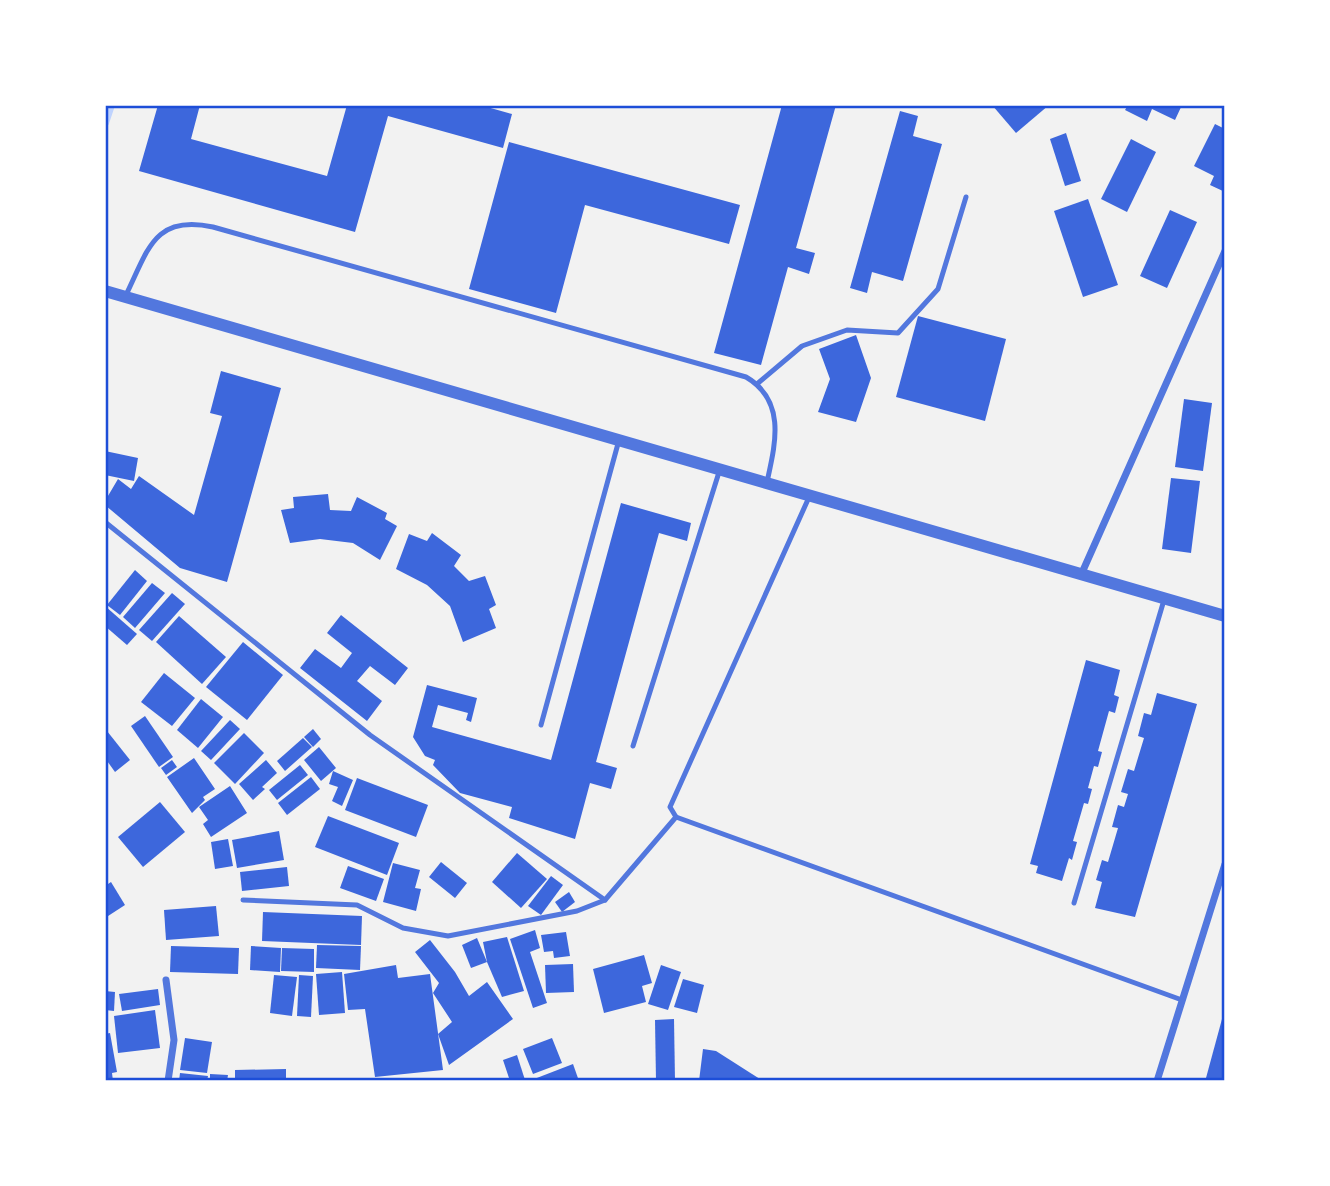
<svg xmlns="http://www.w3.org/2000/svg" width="1330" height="1186" font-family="'Roboto Condensed',sans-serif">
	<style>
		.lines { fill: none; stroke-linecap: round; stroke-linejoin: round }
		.stream { stroke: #bfd3fe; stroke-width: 8 }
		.building { fill: #3d67dc }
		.service { stroke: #5277de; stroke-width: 5 }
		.minor { stroke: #5277de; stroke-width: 7 }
		.tertiary { stroke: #5277de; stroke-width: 12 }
		.neatline { fill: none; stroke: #1d4ed8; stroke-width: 2.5 }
	</style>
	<rect width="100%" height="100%" fill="#f2f2f2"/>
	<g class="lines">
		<path class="stream" d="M105,123L111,105"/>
	</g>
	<g class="building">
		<path d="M158,105H200L191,139L327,176L347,105H480L512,114L503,148L388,116L355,232L139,171Z"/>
		<path d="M782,105H836L796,248L815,253L809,274L788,267L761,365L714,353Z"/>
		<path d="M992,105H1049L1016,133Z"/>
		<path d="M1128,105H1182L1175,120L1152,109L1147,121L1125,110Z"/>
		<path d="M900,111L918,116L913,136L942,144L903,281L872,272L867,293L850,288Z"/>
		<path d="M1215,124L1225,129V192L1210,185L1214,176L1194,166Z"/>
		<path d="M1066,133L1081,181L1065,186L1050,139Z"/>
		<path d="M1131,139L1156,152L1127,212L1101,199Z"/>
		<path d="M509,142L740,205L729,244L585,205L556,313L469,289Z"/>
		<path d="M1088,199L1118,285L1083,297L1054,211Z"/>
		<path d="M1170,210L1197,222L1167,288L1140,276Z"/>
		<path d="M918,316L1006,339L985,421L896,397Z"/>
		<path d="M856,335L871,378L856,422L818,412L830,379L819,349Z"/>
		<path d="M221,371L281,388L227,582L180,568L105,505V501L118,479L131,489L139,476L194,515L222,416L210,413Z"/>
		<path d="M1184,399L1212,403L1203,471L1175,467Z"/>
		<path d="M105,451L138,458L134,481L105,475Z"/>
		<path d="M1171,478L1200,481L1191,553L1162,549Z"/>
		<path d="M328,494L330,510L351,511L357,497L387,513L385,519L397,526L380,560L353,543L320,539L290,543L281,510L294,508L293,497Z"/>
		<path d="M621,503L691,523L687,541L659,533L596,762L617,768L611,789L590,783L575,839L509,818L512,807L460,793L433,765L435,760L425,756L413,737L427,685L477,698L471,722L466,720L468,713L438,705L432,727L551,760Z"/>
		<path d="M432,533L461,555L454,566L469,581L485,576L496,605L489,609L496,628L463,642L450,606L427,585L396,569L409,534L427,541Z"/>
		<path d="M135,570L147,581L120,615L107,605Z"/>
		<path d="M152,583L165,593L135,628L123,617Z"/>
		<path d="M172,593L185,604L152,641L139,630Z"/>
		<path d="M105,606L137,634L127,645L105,626Z"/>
		<path d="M341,615L408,668L395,685L370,666L357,681L382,701L367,721L300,668L315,649L341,668L352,653L327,633Z"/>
		<path d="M179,616L226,657L202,684L156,642Z"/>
		<path d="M243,642L283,675L247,720L206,687Z"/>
		<path d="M1086,660L1120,670L1114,695L1119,697L1115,713L1109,711L1098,751L1102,752L1098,767L1094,766L1088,788L1092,789L1088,804L1084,803L1073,841L1077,842L1072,860L1069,858L1062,881L1036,873L1038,866L1030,864Z"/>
		<path d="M164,673L195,698L172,726L141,702Z"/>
		<path d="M1157,693L1197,704L1135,917L1095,908L1102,882L1096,880L1102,860L1108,862L1118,828L1112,827L1118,805L1124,807L1128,794L1121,792L1128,769L1134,771L1144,738L1138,736L1144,713L1151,715Z"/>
		<path d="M201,699L223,717L198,748L177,730Z"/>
		<path d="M145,716L173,757L159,767L131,726Z"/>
		<path d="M230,720L240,729L211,760L201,751Z"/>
		<path d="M313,729L321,739L313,747L304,737Z"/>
		<path d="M107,731L130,760L115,772L105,758V732Z"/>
		<path d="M244,733L264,753L235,784L214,763Z"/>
		<path d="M303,738L312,747L285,771L277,761Z"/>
		<path d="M319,747L336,768L321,781L304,760Z"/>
		<path d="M194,758L215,789L203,797L205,800L192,813L167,777Z"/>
		<path d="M172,760L177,767L166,775L161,768Z"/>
		<path d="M266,760L277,773L262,787L265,789L253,800L239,784Z"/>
		<path d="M300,765L308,775L277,800L269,790Z"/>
		<path d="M333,771L353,780L342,806L332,801L338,787L329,784Z"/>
		<path d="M311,777L320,789L287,815L278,803Z"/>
		<path d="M357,778L428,805L416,837L345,810Z"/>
		<path d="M230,786L247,813L211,837L203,824L208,820L199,807Z"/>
		<path d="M160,802L185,832L143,867L118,837Z"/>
		<path d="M328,816L399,843L387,875L315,847Z"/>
		<path d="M279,831L284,860L237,868L232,840Z"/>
		<path d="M228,839L233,866L215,869L211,842Z"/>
		<path d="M517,853L547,879L521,908L492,882Z"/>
		<path d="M441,862L467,883L455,898L429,877Z"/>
		<path d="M393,863L420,870L415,888L421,889L416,911L383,902Z"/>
		<path d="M348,866L384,879L376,901L340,888Z"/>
		<path d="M287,867L289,886L242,891L240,872Z"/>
		<path d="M551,876L563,885L541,915L528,906Z"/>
		<path d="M111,882L125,905L105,918V886Z"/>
		<path d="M569,892L575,902L562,912L555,902Z"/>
		<path d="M216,906L219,936L166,940L164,910Z"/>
		<path d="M263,912L362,916L361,945L262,941Z"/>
		<path d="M535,930L540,948L530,952L547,1003L533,1008L510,939Z"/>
		<path d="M566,932L570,956L554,958L553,951L544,952L541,935Z"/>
		<path d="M507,937L524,991L502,997L487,962L483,942Z"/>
		<path d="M477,938L487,962L471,968L462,945Z"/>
		<path d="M430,940L455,972L469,996L487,982L513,1019L449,1065L438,1034L452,1022L433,993L439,983L415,952Z"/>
		<path d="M317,945L361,946L360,970L316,968Z"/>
		<path d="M171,946L239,948L238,974L170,972Z"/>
		<path d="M251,946L281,948L280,972L250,970Z"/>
		<path d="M282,948L314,949V972L281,971Z"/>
		<path d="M644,955L652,983L642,986L646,1002L604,1013L593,969Z"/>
		<path d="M573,964L574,992L546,993L545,965Z"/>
		<path d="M396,965L398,978L430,974L443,1070L375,1077L365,1009L348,1010L344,974Z"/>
		<path d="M661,965L681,972L668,1010L648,1004Z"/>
		<path d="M342,972L345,1013L319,1015L316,974Z"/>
		<path d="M274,975L297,977L292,1016L270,1013Z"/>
		<path d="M299,975L313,976L311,1017L297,1016Z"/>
		<path d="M683,979L704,985L697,1013L674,1007Z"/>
		<path d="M158,989L160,1005L122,1011L119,994Z"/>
		<path d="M105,991L115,992L114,1011L105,1010Z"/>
		<path d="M155,1010L160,1048L118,1053L114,1016Z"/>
		<path d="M674,1019L675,1081H656L655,1020Z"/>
		<path d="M1222,1019L1225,1020V1081H1218L1206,1078Z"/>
		<path d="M110,1033L117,1072L112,1073L113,1081H105V1034Z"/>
		<path d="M185,1038L212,1042L207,1073L180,1070Z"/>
		<path d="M552,1038L562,1063L533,1074L523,1049Z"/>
		<path d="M703,1049L716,1051L763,1081H699Z"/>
		<path d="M517,1055L525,1080L510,1081L503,1060Z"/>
		<path d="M573,1064L579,1081H529Z"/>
		<path d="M286,1069V1081H235V1070Z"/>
		<path d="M180,1073L208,1076L207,1081H179Z"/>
		<path d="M210,1074L228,1075L227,1081H210Z"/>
	</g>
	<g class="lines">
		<g class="service">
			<path d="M125,297C148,251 153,214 213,227L746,377C787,401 775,445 767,482"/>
			<path d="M757,384L802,346L847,330L898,333L938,289L966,197"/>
			<path d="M810,495L670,807L676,817L1182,1000"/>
			<path d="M105,522L370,735L605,900"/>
			<path d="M541,725L619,440"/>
			<path d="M633,746L720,469"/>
			<path d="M243,900L357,905L403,928L448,936L577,911L605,900L676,817"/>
			<path d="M1074,903L1164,600"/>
		</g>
		<g class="minor">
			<path d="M1081,575L1225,251"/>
			<path d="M166,980L174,1040L168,1081"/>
			<path d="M1157,1081L1225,864"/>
		</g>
		<path class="tertiary" d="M105,291L1225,616"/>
	</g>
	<rect width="1330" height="1186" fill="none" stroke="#ffffff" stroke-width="214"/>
	<rect x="107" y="107" width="1116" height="972" class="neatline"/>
</svg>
